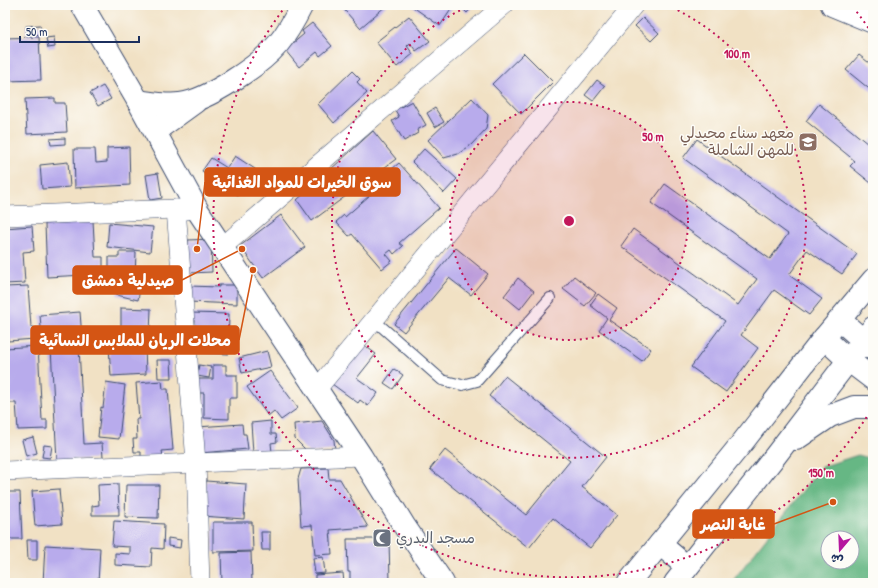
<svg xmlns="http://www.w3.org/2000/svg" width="878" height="588" font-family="'Patrick Hand','Playpen Sans Arabic',sans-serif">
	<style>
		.forest { fill: #66b784; stroke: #407371; fill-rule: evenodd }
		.building { fill: #b8abec }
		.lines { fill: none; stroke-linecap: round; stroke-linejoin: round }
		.service-casing { stroke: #3b4a6d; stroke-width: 12 }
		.minor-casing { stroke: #3b4a6d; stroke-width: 20 }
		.secondary-casing { stroke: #3b4a6d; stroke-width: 24 }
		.primary-casing { stroke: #3b4a6d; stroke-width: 24 }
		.trunk-casing { stroke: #3b4a6d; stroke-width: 24 }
		.service { stroke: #fff; stroke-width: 10 }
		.minor { stroke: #fff; stroke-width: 19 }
		.secondary { stroke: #fff; stroke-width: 22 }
		.primary { stroke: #fff; stroke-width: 22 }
		.trunk { stroke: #fff; stroke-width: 22 }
		.ring { fill: none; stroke: #c2185b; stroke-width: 2; stroke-dasharray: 2 4 }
		.labels { text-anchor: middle; stroke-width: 3; stroke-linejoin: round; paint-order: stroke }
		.education-label { font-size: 15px; fill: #785e54; stroke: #fdfcf7; text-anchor: end }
		.worship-label { font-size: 15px; fill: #5b616d; stroke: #fdfcf7; text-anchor: start }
		.centre { fill: #c2185b; stroke: #fdfcf7; stroke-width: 2 }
		.ring-label { font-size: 12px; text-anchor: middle; font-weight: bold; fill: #c2185b; stroke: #fdfcf7; stroke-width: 3; stroke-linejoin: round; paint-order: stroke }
		.leader { fill: none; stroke: #d45514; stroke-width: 1.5 }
		.callout-dot { fill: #d45514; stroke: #fdfcf7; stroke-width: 1.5 }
		.callout { fill: #d45514; stroke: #d45514; stroke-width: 1.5 }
		.callout-label { font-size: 16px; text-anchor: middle; font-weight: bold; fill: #fff }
	</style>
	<rect width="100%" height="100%" fill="#fdfcf7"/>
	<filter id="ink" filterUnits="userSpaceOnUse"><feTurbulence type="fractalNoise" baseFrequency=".025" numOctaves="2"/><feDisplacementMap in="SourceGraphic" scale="8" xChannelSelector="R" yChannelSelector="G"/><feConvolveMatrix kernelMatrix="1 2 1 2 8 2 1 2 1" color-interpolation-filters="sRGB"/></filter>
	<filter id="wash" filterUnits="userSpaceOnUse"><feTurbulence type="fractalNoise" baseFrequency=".012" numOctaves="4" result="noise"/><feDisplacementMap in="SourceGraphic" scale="16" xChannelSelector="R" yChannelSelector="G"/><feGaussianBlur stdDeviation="0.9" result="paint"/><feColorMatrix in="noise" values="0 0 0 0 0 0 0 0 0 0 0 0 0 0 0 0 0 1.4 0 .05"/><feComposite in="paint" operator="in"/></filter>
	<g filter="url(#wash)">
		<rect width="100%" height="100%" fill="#f1e1c4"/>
		<path class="forest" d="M858,455L873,459V583H731L821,467ZM828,538H852V562H828Z"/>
		<g id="blocks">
			<g class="building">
				<path d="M340,5H387L360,28Z"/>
				<path d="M414,5H454L440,26L413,7Z"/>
				<path d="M461,5H473V6L467,13L460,6Z"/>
				<path d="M409,16L430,41L416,51L410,43L407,46L413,54L397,67L376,42Z"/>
				<path d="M643,18L659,33L651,41L635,26Z"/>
				<path d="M312,23L332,46L320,56L317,52L299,67L285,50L304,34L302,31Z"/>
				<path d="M40,25L41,34L27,36L26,26Z"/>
				<path d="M39,37L41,80L5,81V38Z"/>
				<path d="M54,37L55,47L48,48L46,38Z"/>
				<path d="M524,53L553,82L521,114L492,84Z"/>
				<path d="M859,55L873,66V92L846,70Z"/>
				<path d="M352,71L360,79L357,82L367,93L334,123L318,104Z"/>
				<path d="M597,80L605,86L593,101L585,95Z"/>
				<path d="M103,86L111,99L98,106L90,93Z"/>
				<path d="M55,98V103H65L67,132L27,134L25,99Z"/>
				<path d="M472,98L488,115L486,129L471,145L458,154L444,158L428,140Z"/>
				<path d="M412,101L426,125L417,130L418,133L404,141L392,121L399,117L395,110Z"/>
				<path d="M819,104L868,144L873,138V181L871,183L850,166L855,161L806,121Z"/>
				<path d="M435,108L444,122L435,127L427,113Z"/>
				<path d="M373,131L396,159L312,221L297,200Z"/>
				<path d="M65,138V144L51,145L50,139Z"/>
				<path d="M697,139L857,254L842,274L807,250L789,275L822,299L809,315L774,290L741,335L758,348L726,392L691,367L725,321L621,246L633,229L738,305L757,279L651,203L665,184L770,259L788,234L683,158Z"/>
				<path d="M129,147L130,185L75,188L74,149H95L96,163L107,162V148Z"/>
				<path d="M424,149L457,179L444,193L412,162Z"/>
				<path d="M235,156L255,169L238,195L202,171L211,158L227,168Z"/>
				<path d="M68,162L70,187L42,189L40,165Z"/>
				<path d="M399,163L439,208L399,243L403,246L394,254L391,250L386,254L392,261L382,269L352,234L349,236L336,222L344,215L345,217L394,174L391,170Z"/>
				<path d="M158,173L162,198L150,200L146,175Z"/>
				<path d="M281,215L305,247L263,278L240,246Z"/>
				<path d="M93,221L95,257H103V274L47,277L45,224Z"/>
				<path d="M109,223L153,227L150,252L107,247Z"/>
				<path d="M32,226L34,251L23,252L25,283L5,284V228Z"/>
				<path d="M211,239L212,272L189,273L188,240Z"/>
				<path d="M456,248L488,274L471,295L449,278L404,332L394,324Z"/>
				<path d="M119,252H136L135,277L109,276V257H119Z"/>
				<path d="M574,276L596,293L585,306L563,289Z"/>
				<path d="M120,278L141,283L138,300L117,295Z"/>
				<path d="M518,278L534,291L520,309L504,296Z"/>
				<path d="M219,285H237V304L189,302V286L219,287Z"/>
				<path d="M28,286L31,327H34L35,339L8,341L5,287Z"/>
				<path d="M598,294L617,308L609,320L651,349L642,361L599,330L607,318L590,305Z"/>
				<path d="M121,308L151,309L150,333L121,332Z"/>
				<path d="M80,312L82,338L42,340L40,315Z"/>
				<path d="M191,313L229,314L228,354L190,352Z"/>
				<path d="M145,345L146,374L111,376L109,347Z"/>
				<path d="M364,345L376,354L357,378L378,393L368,406L360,400L358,403L332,384Z"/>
				<path d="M38,346L42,420H47V429L18,430L16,403H7L5,348Z"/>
				<path d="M79,347L84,444L102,443L103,458L57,461L51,348Z"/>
				<path d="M267,351L271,367L242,373L239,358Z"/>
				<path d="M157,360H171L172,378H158Z"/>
				<path d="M199,365L211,367L209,378L197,376Z"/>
				<path d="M213,365H226V375H237V398H229V419L204,418V393H191V379H213Z"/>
				<path d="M394,369L403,375L393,389L384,383Z"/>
				<path d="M270,371L298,408L281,420L274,411L268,416L247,387Z"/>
				<path d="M505,376L606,457L582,487L617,515L590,548L553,518L529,548L430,469L445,450L526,515L570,461L489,396Z"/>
				<path d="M162,381L163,389H168L173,450L162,451L163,456L141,458V452H134L133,439H137L136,419H139L136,383Z"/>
				<path d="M106,382L125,385L119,439L98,437L101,407L103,408Z"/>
				<path d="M271,421V434H276L277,442L271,443L272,452L253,453L251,423Z"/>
				<path d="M322,421L334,440L335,450L309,453L295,439L294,424Z"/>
				<path d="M242,424L243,434H246L248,449L200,453L197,427Z"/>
				<path d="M33,437L37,453L26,456L22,440Z"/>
				<path d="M44,445L52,446L50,458L42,457Z"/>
				<path d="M328,468L329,479H340L368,527L330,530L332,554L315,555L312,525L301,526L298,479L301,469Z"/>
				<path d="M206,481L246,484L244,519L201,516Z"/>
				<path d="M118,484L119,515H92V506L99,505L98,485Z"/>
				<path d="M126,485H159L158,518L125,517Z"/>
				<path d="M59,489L62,524L35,526L32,491Z"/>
				<path d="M5,492H20L22,539H5Z"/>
				<path d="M114,521L164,524L163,549L152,548L151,567L115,565V553L130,554V547L112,546Z"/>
				<path d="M213,522H252L253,551L213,552Z"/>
				<path d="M261,532H270V550H262Z"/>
				<path d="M168,538L181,540L180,548L168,546Z"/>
				<path d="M347,539H389L390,583H350V572H348Z"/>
				<path d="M27,540H37V560H28Z"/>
				<path d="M45,545L100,548L98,583H43Z"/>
				<path d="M251,552L252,583H222L221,553Z"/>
				<path d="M323,557L325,573L315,574L313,558Z"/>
				<path d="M343,573L344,583H315V575Z"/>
			</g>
		</g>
	</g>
	<g filter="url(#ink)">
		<use href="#blocks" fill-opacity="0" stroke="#3b4a6d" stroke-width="1"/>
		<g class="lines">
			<g class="service-casing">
				<path id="service" d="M374,320L442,380L462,385L477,381L550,298"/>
			</g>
			<g class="minor-casing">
				<g id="minor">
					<path d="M176,209L196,462L200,583"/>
					<path d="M5,216L176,209L187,210"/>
					<path d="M221,248L504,5"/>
					<path d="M317,389L634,5"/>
					<path d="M5,471L361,456"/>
				</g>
			</g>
			<g class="secondary-casing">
				<path id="secondary" d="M82,5L138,101L198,211L361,456L405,527L443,583"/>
			</g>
			<g class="primary-casing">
				<g id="primary">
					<path d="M796,439L830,416L854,407H873"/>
					<path d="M660,544L687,567"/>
					<path d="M628,583L742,443L824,338L873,280"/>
					<path d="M675,583L776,455L873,328"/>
				</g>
			</g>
			<g class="trunk-casing">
				<g id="trunk">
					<path d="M832,5L873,22"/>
					<path d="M138,101C152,103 166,106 180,104C207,101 260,65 278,44C288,32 295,19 302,5"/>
					<path d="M155,131L195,102"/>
					<path d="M840,320L873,349"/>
					<path d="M824,338L848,360L873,379"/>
				</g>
			</g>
			<use href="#service" class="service"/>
			<use href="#minor" class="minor"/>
			<use href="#secondary" class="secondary"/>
			<use href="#primary" class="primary"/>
			<use href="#trunk" class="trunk"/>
		</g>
	</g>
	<circle cx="569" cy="221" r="119" fill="#c2185b" fill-opacity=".12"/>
	<g class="ring">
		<circle cx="569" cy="221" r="119"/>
		<path d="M667 5A237 237 0 1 1 471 5"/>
		<path d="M873 407A356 356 0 1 1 285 7M853 7A356 356 0 0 1 873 35"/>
	</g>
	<defs>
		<g id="university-square" transform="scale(1)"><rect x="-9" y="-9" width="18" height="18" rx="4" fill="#8d6e63" stroke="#fdfcf7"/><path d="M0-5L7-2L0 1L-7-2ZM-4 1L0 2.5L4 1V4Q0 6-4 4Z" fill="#fff"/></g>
		<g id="mosque-square" transform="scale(1)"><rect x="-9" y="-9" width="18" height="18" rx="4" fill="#6b7280" stroke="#fdfcf7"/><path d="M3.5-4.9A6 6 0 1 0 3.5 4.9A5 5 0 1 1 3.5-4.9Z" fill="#fff"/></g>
	</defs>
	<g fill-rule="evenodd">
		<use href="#university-square" x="808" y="142"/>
		<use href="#mosque-square" x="382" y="538"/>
	</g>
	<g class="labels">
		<g class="education-label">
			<text x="794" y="138">معهد سناء محيدلي<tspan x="794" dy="17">للمهن الشاملة</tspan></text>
		</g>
		<g class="worship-label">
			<text x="396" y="543">مسجد البدري</text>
		</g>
	</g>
	<circle cx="569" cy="221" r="6" class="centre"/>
	<g class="ring-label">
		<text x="737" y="58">100 m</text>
		<text x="653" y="141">50 m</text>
		<text x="821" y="477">150 m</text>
	</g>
	<path class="leader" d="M197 249L205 182M242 249L182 280M253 270L239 340M833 502L774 524"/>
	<g class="callout-dot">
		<circle cx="197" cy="249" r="4"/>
		<circle cx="242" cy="249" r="4"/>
		<circle cx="253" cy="270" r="4"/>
		<circle cx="833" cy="502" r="4"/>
	</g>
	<g class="callout">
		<rect x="205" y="168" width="195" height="28" rx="4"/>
		<rect x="73" y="266" width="109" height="28" rx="4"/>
		<rect x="31" y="326" width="208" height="28" rx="4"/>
		<rect x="693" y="510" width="81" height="28" rx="4"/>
	</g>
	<g class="callout-label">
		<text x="302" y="188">سوق الخيرات للمواد الغذائية</text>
		<text x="128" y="286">صيدلية دمشق</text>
		<text x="135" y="346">محلات الريان للملابس النسائية</text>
		<text x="733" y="530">غابة النصر</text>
	</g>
	<rect width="878" height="588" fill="none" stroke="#fdfcf7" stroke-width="20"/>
	<g transform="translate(840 550) rotate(199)"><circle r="19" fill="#fdfcf7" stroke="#a3aaba"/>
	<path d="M0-3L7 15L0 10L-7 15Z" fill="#b5179e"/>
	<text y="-6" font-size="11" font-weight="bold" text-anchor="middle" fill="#1b2f5e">ش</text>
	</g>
	<path d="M20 36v6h119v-6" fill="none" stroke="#1b2f5e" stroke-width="2"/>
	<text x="26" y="36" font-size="12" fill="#1b2f5e" stroke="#fdfcf7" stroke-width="3" paint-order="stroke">50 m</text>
</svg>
